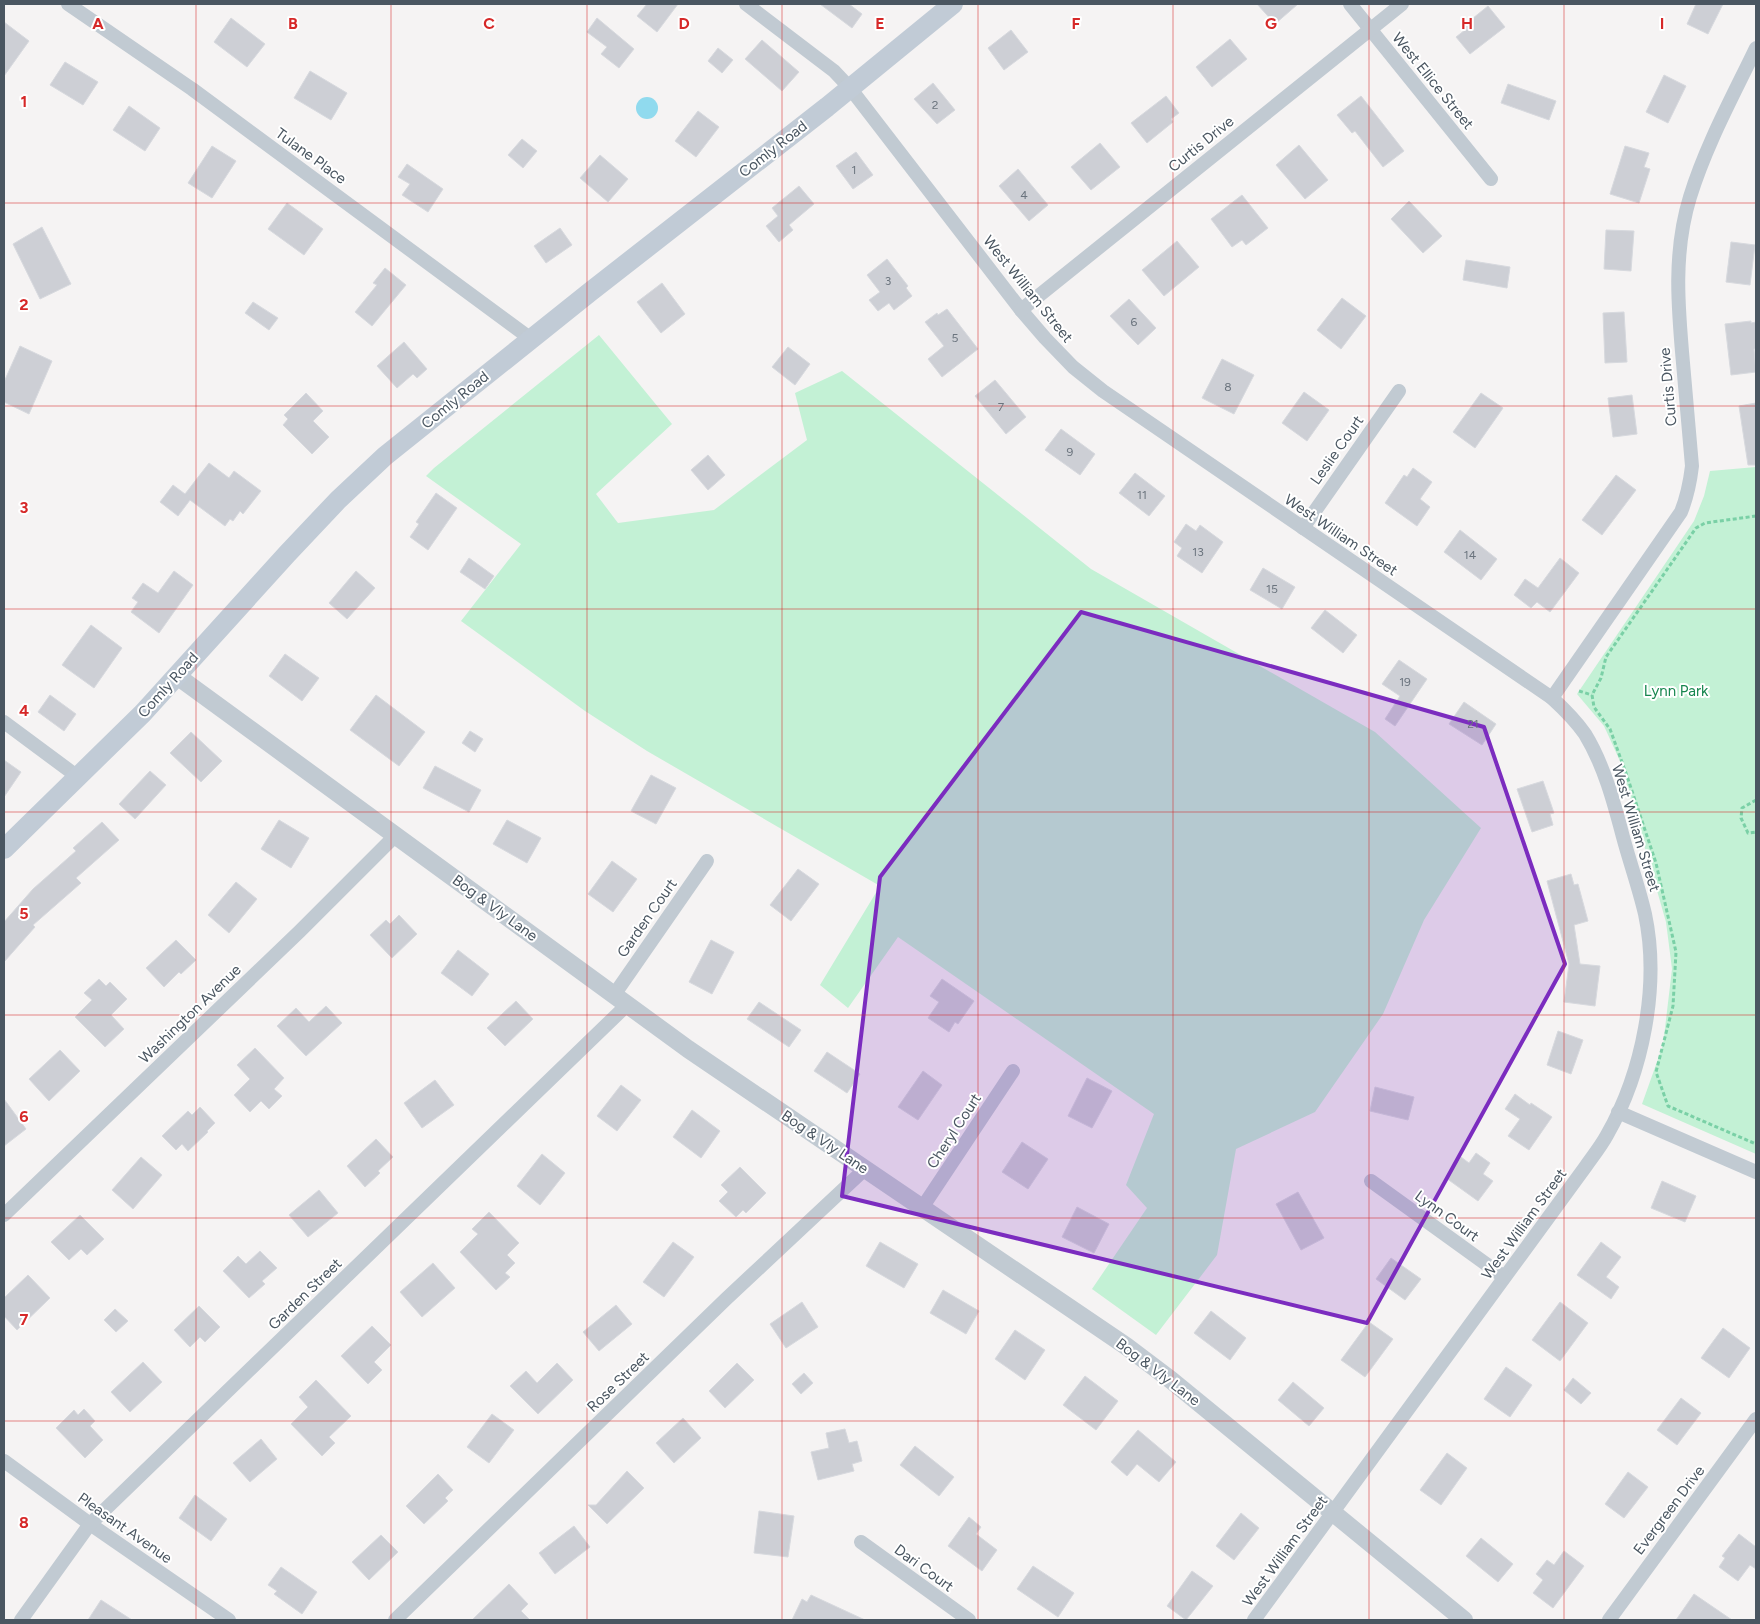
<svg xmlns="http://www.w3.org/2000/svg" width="1760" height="1624" font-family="Figtree,sans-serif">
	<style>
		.green { fill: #c3f1d5 }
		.water { fill: #90daee }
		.building { fill: #cdcfd5; stroke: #d7d9de }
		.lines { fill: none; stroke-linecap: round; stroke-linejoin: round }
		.path { stroke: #7ad0a6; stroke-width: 3; stroke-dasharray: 4 2.5; stroke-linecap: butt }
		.minor { stroke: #c1cad2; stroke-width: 14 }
		.tertiary { stroke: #c1cad2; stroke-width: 18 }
		.secondary { stroke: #c1cbd6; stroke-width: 20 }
		.marked { fill: #7b2cbf; fill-opacity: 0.2; stroke: #7b2cbf; stroke-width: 4; stroke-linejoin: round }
		.grid { fill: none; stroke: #d62828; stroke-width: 1; stroke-opacity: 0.55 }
		.labels { text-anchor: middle; stroke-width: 4; stroke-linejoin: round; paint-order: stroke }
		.number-label { font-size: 12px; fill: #6b747e }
		.street-label { font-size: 15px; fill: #4a5661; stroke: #fff }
		.park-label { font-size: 15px; fill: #17864f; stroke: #fff }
		.grid-label { font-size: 16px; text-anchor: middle; font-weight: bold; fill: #d62828; stroke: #fff; stroke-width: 4; stroke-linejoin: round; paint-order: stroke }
	</style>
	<rect width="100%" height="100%" fill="#f5f3f3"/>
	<g class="green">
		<path d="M599,335L672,424L596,494L618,523L714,510L807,440L795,393L842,371L1091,569L1375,732L1481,828L1424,920L1383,1014L1315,1112L1236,1149L1217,1255L1156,1335L1092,1289L1147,1208L1126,1185L1154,1114L898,937L848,1008L820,985L880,886L647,751L585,711L461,621L521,544L426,476L434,468Z"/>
		<path d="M1756,467V1154L1642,1104L1663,1045L1672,969L1666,922L1620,761L1604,726L1577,694L1694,521L1704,496L1710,471Z"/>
	</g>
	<circle class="water" cx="647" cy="108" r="11"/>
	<g class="building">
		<path d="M647,4H678L657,32L637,16Z"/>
		<path d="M820,4H849L862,14L852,28Z"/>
		<path d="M1257,4H1298L1275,24Z"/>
		<path d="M1696,4H1723L1708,34L1687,24Z"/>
		<path d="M1488,6L1505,27L1470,54L1456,37L1465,30L1462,27Z"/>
		<path d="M231,18L265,44L247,67L214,42Z"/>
		<path d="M597,18L634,49L619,68L601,54L607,47L587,32Z"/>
		<path d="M4,22L29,41L4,76Z"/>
		<path d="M1011,30L1028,52L1004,70L988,48Z"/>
		<path d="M1230,39L1247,59L1212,87L1196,67Z"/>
		<path d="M762,40L799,72L782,91L745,59Z"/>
		<path d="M718,48L733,60L722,73L708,61Z"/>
		<path d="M65,62L98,82L83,105L50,85Z"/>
		<path d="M310,71L347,93L331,120L294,98Z"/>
		<path d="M1664,75L1686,86L1668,123L1646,112Z"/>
		<path d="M933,83L955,110L937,124L914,99Z"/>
		<path d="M1508,84L1556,101L1549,120L1501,103Z"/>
		<path d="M1166,96L1179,113L1171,119L1173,122L1147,143L1131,123Z"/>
		<path d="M1361,96L1404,151L1383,167L1355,131L1352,133L1337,115Z"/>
		<path d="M129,106L160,128L145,151L113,130Z"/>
		<path d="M698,111L719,127L696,157L675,141Z"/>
		<path d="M522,139L537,151L523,168L508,155Z"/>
		<path d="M1100,143L1120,167L1091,190L1071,167Z"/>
		<path d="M1299,145L1328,180L1305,199L1276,165Z"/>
		<path d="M212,146L236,161L212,198L188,183Z"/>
		<path d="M1625,146L1649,153L1644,167L1650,169L1639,203L1610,194Z"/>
		<path d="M856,152L873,175L853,189L836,166Z"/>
		<path d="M600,155L628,179L608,202L580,178Z"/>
		<path d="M407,164L443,189L428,212L402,195L410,184L398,177Z"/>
		<path d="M1018,169L1048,205L1029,221L999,186Z"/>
		<path d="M799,186L814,204L789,225L793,230L779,242L766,226L778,216L772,208Z"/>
		<path d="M1242,195L1268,228L1246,245L1242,240L1232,247L1211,219Z"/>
		<path d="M1409,201L1442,236L1423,253L1391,219Z"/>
		<path d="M287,203L323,229L304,255L268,229Z"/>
		<path d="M42,227L71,284L40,299L13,244Z"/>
		<path d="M560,228L572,245L546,263L534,246Z"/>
		<path d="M1606,230L1634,231L1631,271L1604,269Z"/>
		<path d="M1177,241L1199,267L1164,296L1142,270Z"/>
		<path d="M1731,242L1755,245L1750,285L1726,282Z"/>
		<path d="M887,259L908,286L906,288L912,296L894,310L889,303L878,311L869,300L880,292L867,275Z"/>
		<path d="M1466,260L1510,267L1507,288L1463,280Z"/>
		<path d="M385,268L406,285L372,326L355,312L377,285L373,283Z"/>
		<path d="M662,283L685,314L661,333L637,302Z"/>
		<path d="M1342,298L1366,316L1341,349L1317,330Z"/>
		<path d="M1129,299L1156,328L1138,345L1110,316Z"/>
		<path d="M253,302L278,318L269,330L245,313Z"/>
		<path d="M947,309L978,349L942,377L928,359L944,346L925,322L937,313L938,315Z"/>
		<path d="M1624,312L1627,362L1605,363L1603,313Z"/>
		<path d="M1751,321V323L1756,322V349H1754L1756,372L1731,375L1725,324Z"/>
		<path d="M404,342L427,369L417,378L413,374L397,388L377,366Z"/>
		<path d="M20,346L52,361L29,414L4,402V382Z"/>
		<path d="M788,347L810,364L795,385L772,367Z"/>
		<path d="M1222,359L1254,375L1234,414L1202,398Z"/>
		<path d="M995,380L1026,417L1006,434L975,396Z"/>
		<path d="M1304,392L1329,410L1307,441L1282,423Z"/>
		<path d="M306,393L323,411L313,421L329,437L312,454L283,425L288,419L284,415Z"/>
		<path d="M1481,393L1503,408L1475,448L1453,432Z"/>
		<path d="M1632,395L1637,434L1613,437L1608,398Z"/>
		<path d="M1756,403V465H1748L1739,406Z"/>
		<path d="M1061,429L1095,454L1080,475L1045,450Z"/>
		<path d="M708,455L725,475L708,490L691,470Z"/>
		<path d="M209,463L229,478L234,471L261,491L243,514L240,511L233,521L230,519L225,526L190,500L178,516L160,502L173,485L185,494Z"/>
		<path d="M1413,468L1432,482L1420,499L1430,507L1417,526L1385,503L1404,475L1407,477Z"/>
		<path d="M1135,473L1165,496L1149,516L1119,493Z"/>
		<path d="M1616,475L1636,490L1602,535L1582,520Z"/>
		<path d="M436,493L457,508L428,550L410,537L419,524L416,522Z"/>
		<path d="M1186,524L1196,531L1200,525L1223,542L1202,573L1177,556L1182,548L1174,542Z"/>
		<path d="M1460,530L1497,559L1481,580L1444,552Z"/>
		<path d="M469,558L494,576L485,589L460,572Z"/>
		<path d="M1560,558L1579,573L1550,612L1537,602L1531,608L1514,595L1525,579L1538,588Z"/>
		<path d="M1263,568L1295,587L1282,609L1250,590Z"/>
		<path d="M174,571L193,585L159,633L131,612L138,602L132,598L143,583L158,593Z"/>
		<path d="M356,571L375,588L347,619L329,603Z"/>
		<path d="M1325,610L1357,635L1343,653L1311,628Z"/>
		<path d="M91,625L122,648L94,688L62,665Z"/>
		<path d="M285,654L319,678L302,701L269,676Z"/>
		<path d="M1399,660L1427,679L1395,726L1385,719L1400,696L1382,684Z"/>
		<path d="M50,695L76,714L64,731L38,712Z"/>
		<path d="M376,695L425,732L399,766L350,730Z"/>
		<path d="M1464,702L1496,724L1482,745L1449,724Z"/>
		<path d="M470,731L483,739L475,752L462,743Z"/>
		<path d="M191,732L222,761L201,782L170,753Z"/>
		<path d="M4,760L21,772L4,797Z"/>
		<path d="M435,766L481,790L469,812L423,788Z"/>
		<path d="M150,771L166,785L135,819L119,804Z"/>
		<path d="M651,775L676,788L656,824L631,811Z"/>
		<path d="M1543,781L1554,813L1550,814L1553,825L1532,832L1517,789Z"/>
		<path d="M279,820L309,838L291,868L261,849Z"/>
		<path d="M507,820L541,838L527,863L493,844Z"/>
		<path d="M102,822L119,840L76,878L81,883L33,925L35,927L4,962V922L33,889L76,851L73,848Z"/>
		<path d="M612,861L637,879L613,912L588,894Z"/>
		<path d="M798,869L819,884L791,921L770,905Z"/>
		<path d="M1571,874L1574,885L1578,884L1588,921L1574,925L1580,964L1600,966L1595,1006L1564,1002L1569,964L1547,881Z"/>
		<path d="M236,882L257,899L229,933L208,915Z"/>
		<path d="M399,915L417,934L392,958L370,935L386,920L390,924Z"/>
		<path d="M176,940L196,960L181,974L179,972L164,987L146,968Z"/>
		<path d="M711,940L734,952L712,994L689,982Z"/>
		<path d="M458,950L489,974L472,996L441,973Z"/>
		<path d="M99,979L106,986L110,982L127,999L111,1015L124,1029L105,1047L75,1017L92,1000L84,993Z"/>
		<path d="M942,979L974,1001L958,1024L955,1022L949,1032L928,1018L939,1002L930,996Z"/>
		<path d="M516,1001L533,1019L505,1046L487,1028Z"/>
		<path d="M759,1002L801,1030L789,1047L747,1019Z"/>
		<path d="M326,1006L342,1023L306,1056L277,1026L296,1008L309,1022Z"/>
		<path d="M1558,1031L1583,1040L1571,1074L1547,1065Z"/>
		<path d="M255,1048L284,1078L274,1089L282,1096L269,1109L261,1101L250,1112L234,1095L250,1079L237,1065Z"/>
		<path d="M60,1050L80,1071L49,1101L29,1079Z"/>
		<path d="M827,1052L860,1074L847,1093L814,1071Z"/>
		<path d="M923,1071L942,1085L918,1120L898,1107Z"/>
		<path d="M1087,1078L1112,1091L1092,1128L1068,1116Z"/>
		<path d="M435,1080L454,1105L422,1128L404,1103Z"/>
		<path d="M621,1085L641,1100L617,1131L597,1116Z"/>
		<path d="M1375,1087L1414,1097L1408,1120L1370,1111Z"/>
		<path d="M1515,1094L1530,1105L1531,1103L1552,1117L1529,1150L1508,1136L1520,1119L1505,1109Z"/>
		<path d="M4,1099L26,1129L4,1146Z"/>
		<path d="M200,1107L215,1123L207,1131L208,1132L188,1151L182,1144L176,1150L162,1136L188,1111L192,1115Z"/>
		<path d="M692,1110L720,1131L701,1158L673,1137Z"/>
		<path d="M376,1139L393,1157L378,1171L380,1173L365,1187L347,1166Z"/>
		<path d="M1022,1142L1048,1159L1028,1189L1002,1172Z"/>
		<path d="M1476,1153L1490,1163L1483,1174L1493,1181L1478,1201L1446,1178L1461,1157L1469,1163Z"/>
		<path d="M542,1154L565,1173L540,1205L517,1186Z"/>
		<path d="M141,1157L162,1175L133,1209L112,1190Z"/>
		<path d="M740,1167L766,1193L746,1213L743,1210L736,1217L719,1201L728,1192L721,1185Z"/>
		<path d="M1662,1181L1696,1196L1685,1222L1651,1208Z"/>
		<path d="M319,1190L338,1213L308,1237L289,1215Z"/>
		<path d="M1298,1192L1324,1238L1301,1250L1276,1204Z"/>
		<path d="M1077,1207L1109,1224L1094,1253L1062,1237Z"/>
		<path d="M489,1212L519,1243L507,1255L515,1263L505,1273L510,1277L496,1290L460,1252L478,1234L472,1229Z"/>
		<path d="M80,1215L104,1239L87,1255L81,1249L69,1260L51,1242Z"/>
		<path d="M673,1242L694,1257L664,1297L643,1282Z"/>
		<path d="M880,1242L918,1264L904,1288L866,1266Z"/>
		<path d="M1601,1242L1621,1257L1606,1277L1619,1287L1611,1299L1577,1275Z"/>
		<path d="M260,1251L277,1268L262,1281L265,1284L249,1298L223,1271L238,1256L246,1264Z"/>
		<path d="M1391,1258L1421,1279L1405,1300L1376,1279Z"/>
		<path d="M433,1263L455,1288L422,1317L400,1292Z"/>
		<path d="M28,1275L50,1298L17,1330L4,1316V1298Z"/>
		<path d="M943,1290L979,1311L966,1334L930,1313Z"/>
		<path d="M802,1302L818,1327L786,1348L770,1324Z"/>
		<path d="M1560,1302L1588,1323L1560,1361L1532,1340Z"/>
		<path d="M616,1305L632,1324L599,1351L583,1332Z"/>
		<path d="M199,1306L220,1327L205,1342L200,1337L190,1347L174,1330Z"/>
		<path d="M115,1309L128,1321L116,1332L104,1320Z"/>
		<path d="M1211,1311L1246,1338L1230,1360L1194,1333Z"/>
		<path d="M1369,1322L1393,1339L1365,1377L1341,1360Z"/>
		<path d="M372,1326L391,1345L374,1362L382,1370L368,1384L341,1356Z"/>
		<path d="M1723,1328L1750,1348L1729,1378L1701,1358Z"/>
		<path d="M1015,1330L1045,1350L1025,1380L995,1359Z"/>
		<path d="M143,1362L162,1382L130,1412L111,1392Z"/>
		<path d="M557,1363L573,1380L538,1414L510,1386L526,1371L537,1383Z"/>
		<path d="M737,1363L754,1380L725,1408L709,1391Z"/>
		<path d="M1506,1367L1532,1385L1510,1417L1484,1399Z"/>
		<path d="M804,1373L813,1383L801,1394L792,1384Z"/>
		<path d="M1085,1376L1118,1401L1096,1430L1063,1405Z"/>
		<path d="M1573,1378L1591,1393L1581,1404L1564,1390Z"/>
		<path d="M316,1380L351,1416L329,1437L335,1443L322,1456L291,1424L308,1407L299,1397Z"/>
		<path d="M1293,1382L1324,1408L1309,1426L1278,1400Z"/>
		<path d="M1681,1398L1701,1413L1677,1445L1657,1430Z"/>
		<path d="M84,1409L95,1421L90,1426L103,1440L85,1458L56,1428L74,1410L78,1415Z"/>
		<path d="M492,1414L514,1430L489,1463L467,1447Z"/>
		<path d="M683,1418L701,1438L674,1463L656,1443Z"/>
		<path d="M845,1429L849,1443L857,1441L862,1461L852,1464L854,1471L818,1480L811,1452L829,1448L826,1433Z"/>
		<path d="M1138,1430L1176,1462L1159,1482L1137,1464L1127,1476L1111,1462Z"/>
		<path d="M261,1439L277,1459L250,1482L233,1463Z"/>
		<path d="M915,1446L954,1477L939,1496L900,1465Z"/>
		<path d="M1447,1453L1467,1468L1441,1505L1420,1490Z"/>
		<path d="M627,1471L644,1488L607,1524L588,1505H596Z"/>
		<path d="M1628,1472L1648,1487L1624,1518L1605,1504Z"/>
		<path d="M438,1474L453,1490L445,1498L448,1501L424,1524L406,1506Z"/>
		<path d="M195,1495L227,1519L211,1541L179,1518Z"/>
		<path d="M759,1511L794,1516L788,1557L754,1553Z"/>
		<path d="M1241,1513L1259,1528L1234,1560L1216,1546Z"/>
		<path d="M969,1517L981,1527L976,1534L997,1550L982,1571L948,1546Z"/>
		<path d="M574,1526L590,1547L555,1574L539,1553Z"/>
		<path d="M1739,1534L1756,1547V1569L1750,1565L1738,1581L1719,1567L1725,1558L1722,1556Z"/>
		<path d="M381,1535L398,1552L369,1580L352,1562Z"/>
		<path d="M1481,1538L1513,1564L1498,1582L1466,1556Z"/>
		<path d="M1564,1551L1584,1566L1553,1608L1533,1593L1543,1580L1536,1574L1547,1560L1554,1565Z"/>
		<path d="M1033,1566L1074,1593L1058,1617L1017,1589Z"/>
		<path d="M281,1567L317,1592L302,1614L274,1594L277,1591L268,1585Z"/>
		<path d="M1192,1571L1213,1586L1186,1620L1167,1606Z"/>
		<path d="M509,1584L528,1604L521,1611L530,1620H472Z"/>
		<path d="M1694,1594L1732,1620H1676Z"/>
		<path d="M811,1595L865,1620H792L802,1599L807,1602Z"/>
		<path d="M101,1600L132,1620H88Z"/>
	</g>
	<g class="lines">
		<g class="path">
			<path d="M1756,516L1705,523L1696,528L1606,657L1601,678L1592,695L1594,707L1610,729L1627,776L1656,863L1676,952L1673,1006L1656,1072L1668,1106L1756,1144"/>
			<path d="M1579,691L1592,695"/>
			<path d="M1756,800L1742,808L1741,818L1748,833L1756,832"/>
		</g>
		<g class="minor">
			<path d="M68,4L192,89L531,339"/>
			<path d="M746,4L834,71L850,88L1021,310L1045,338L1073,367L1103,391L1552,698C1564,709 1576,721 1585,734C1604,765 1614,803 1623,837C1630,863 1639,888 1645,914C1660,985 1643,1072 1607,1135C1601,1146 1593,1156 1586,1166L1254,1620"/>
			<path d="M1350,4L1491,179"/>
			<path d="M1021,310L1402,4"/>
			<path d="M1303,528L1399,391"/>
			<path d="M1552,698L1681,512C1687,497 1690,483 1692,466C1689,432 1686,398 1683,363C1678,307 1673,252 1690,197C1706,145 1733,96 1756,48"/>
			<path d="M4,722L78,777"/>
			<path d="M614,995L707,861"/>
			<path d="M1618,1112L1756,1172"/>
			<path d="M1371,1181L1504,1277"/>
			<path d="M922,1208L1013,1071"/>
			<path d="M4,1215L300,931L396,835"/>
			<path d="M4,1461L90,1524L229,1620"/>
			<path d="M861,1542L969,1620"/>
			<path d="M21,1620L90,1524L627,1005"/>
			<path d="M395,1620L726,1299L865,1169"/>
			<path d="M1609,1620L1756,1419"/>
		</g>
		<path class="tertiary" d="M177,676L688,1049L1126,1346L1171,1380L1464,1620"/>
		<path class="secondary" d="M4,849L143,713L287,554L338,500L385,456L590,292L827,107L953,4"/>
	</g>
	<path class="marked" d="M1081,612L1484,727L1565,964L1367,1323L842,1196L880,877Z"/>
	<path class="grid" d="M196,4V1620M391,4V1620M587,4V1620M782,4V1620M978,4V1620M1173,4V1620M1369,4V1620M1564,4V1620M4,203H1756M4,406H1756M4,609H1756M4,812H1756M4,1015H1756M4,1218H1756M4,1421H1756"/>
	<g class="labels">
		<g class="number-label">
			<text x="935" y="109">2</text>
			<text x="854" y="174">1</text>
			<text x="1024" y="199">4</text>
			<text x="888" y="285">3</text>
			<text x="1134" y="326">6</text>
			<text x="955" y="342">5</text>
			<text x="1228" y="391">8</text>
			<text x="1001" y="411">7</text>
			<text x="1070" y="456">9</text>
			<text x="1142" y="499">11</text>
			<text x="1198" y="556">13</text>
			<text x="1470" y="559">14</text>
			<text x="1272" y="593">15</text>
			<text x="1405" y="686">19</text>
			<text x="1473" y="728">21</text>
		</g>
		<g class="street-label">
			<text transform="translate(1433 81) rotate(51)" y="5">West Ellice Street</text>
			<text transform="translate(1201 144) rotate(-39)" y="5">Curtis Drive</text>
			<text transform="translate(773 149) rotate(-38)" y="5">Comly Road</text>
			<text transform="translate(311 156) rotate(36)" y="5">Tulane Place</text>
			<text transform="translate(1028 289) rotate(51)" y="5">West William Street</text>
			<text transform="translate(1668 387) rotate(-95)" y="5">Curtis Drive</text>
			<text transform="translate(455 400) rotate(-39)" y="5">Comly Road</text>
			<text transform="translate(1337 450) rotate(-55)" y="5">Leslie Court</text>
			<text transform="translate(1341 535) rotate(34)" y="5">West William Street</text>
			<text transform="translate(168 685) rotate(-48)" y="5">Comly Road</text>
			<text transform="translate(1636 828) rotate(73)" y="5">West William Street</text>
			<text transform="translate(495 908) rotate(36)" y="5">Bog &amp; Vly Lane</text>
			<text transform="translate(647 918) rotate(-55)" y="5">Garden Court</text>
			<text transform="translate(190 1014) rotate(-44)" y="5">Washington Avenue</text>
			<text transform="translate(954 1131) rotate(-57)" y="5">Cheryl Court</text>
			<text transform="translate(825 1142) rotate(34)" y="5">Bog &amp; Vly Lane</text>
			<text transform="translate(1447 1216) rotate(36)" y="5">Lynn Court</text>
			<text transform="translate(1524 1224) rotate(-54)" y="5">West William Street</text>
			<text transform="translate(305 1294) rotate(-44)" y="5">Garden Street</text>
			<text transform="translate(1158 1372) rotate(37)" y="5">Bog &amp; Vly Lane</text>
			<text transform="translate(618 1382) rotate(-44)" y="5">Rose Street</text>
			<text transform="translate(1669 1510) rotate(-53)" y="5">Evergreen Drive</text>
			<text transform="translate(125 1528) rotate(35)" y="5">Pleasant Avenue</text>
			<text transform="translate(1285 1551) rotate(-54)" y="5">West William Street</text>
			<text transform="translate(924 1568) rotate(36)" y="5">Dari Court</text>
		</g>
		<g class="park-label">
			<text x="1676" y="696">Lynn Park</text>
		</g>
	</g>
	<g class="grid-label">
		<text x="98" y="29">A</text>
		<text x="293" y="29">B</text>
		<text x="489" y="29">C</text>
		<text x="684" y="29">D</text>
		<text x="880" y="29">E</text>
		<text x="1076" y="29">F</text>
		<text x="1271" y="29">G</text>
		<text x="1467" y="29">H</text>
		<text x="1662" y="29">I</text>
		<text x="24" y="107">1</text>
		<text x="24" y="310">2</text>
		<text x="24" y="513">3</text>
		<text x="24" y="716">4</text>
		<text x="24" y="919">5</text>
		<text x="24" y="1122">6</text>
		<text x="24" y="1325">7</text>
		<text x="24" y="1528">8</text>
	</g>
	<rect width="1760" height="1624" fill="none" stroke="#4a5661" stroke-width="10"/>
</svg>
